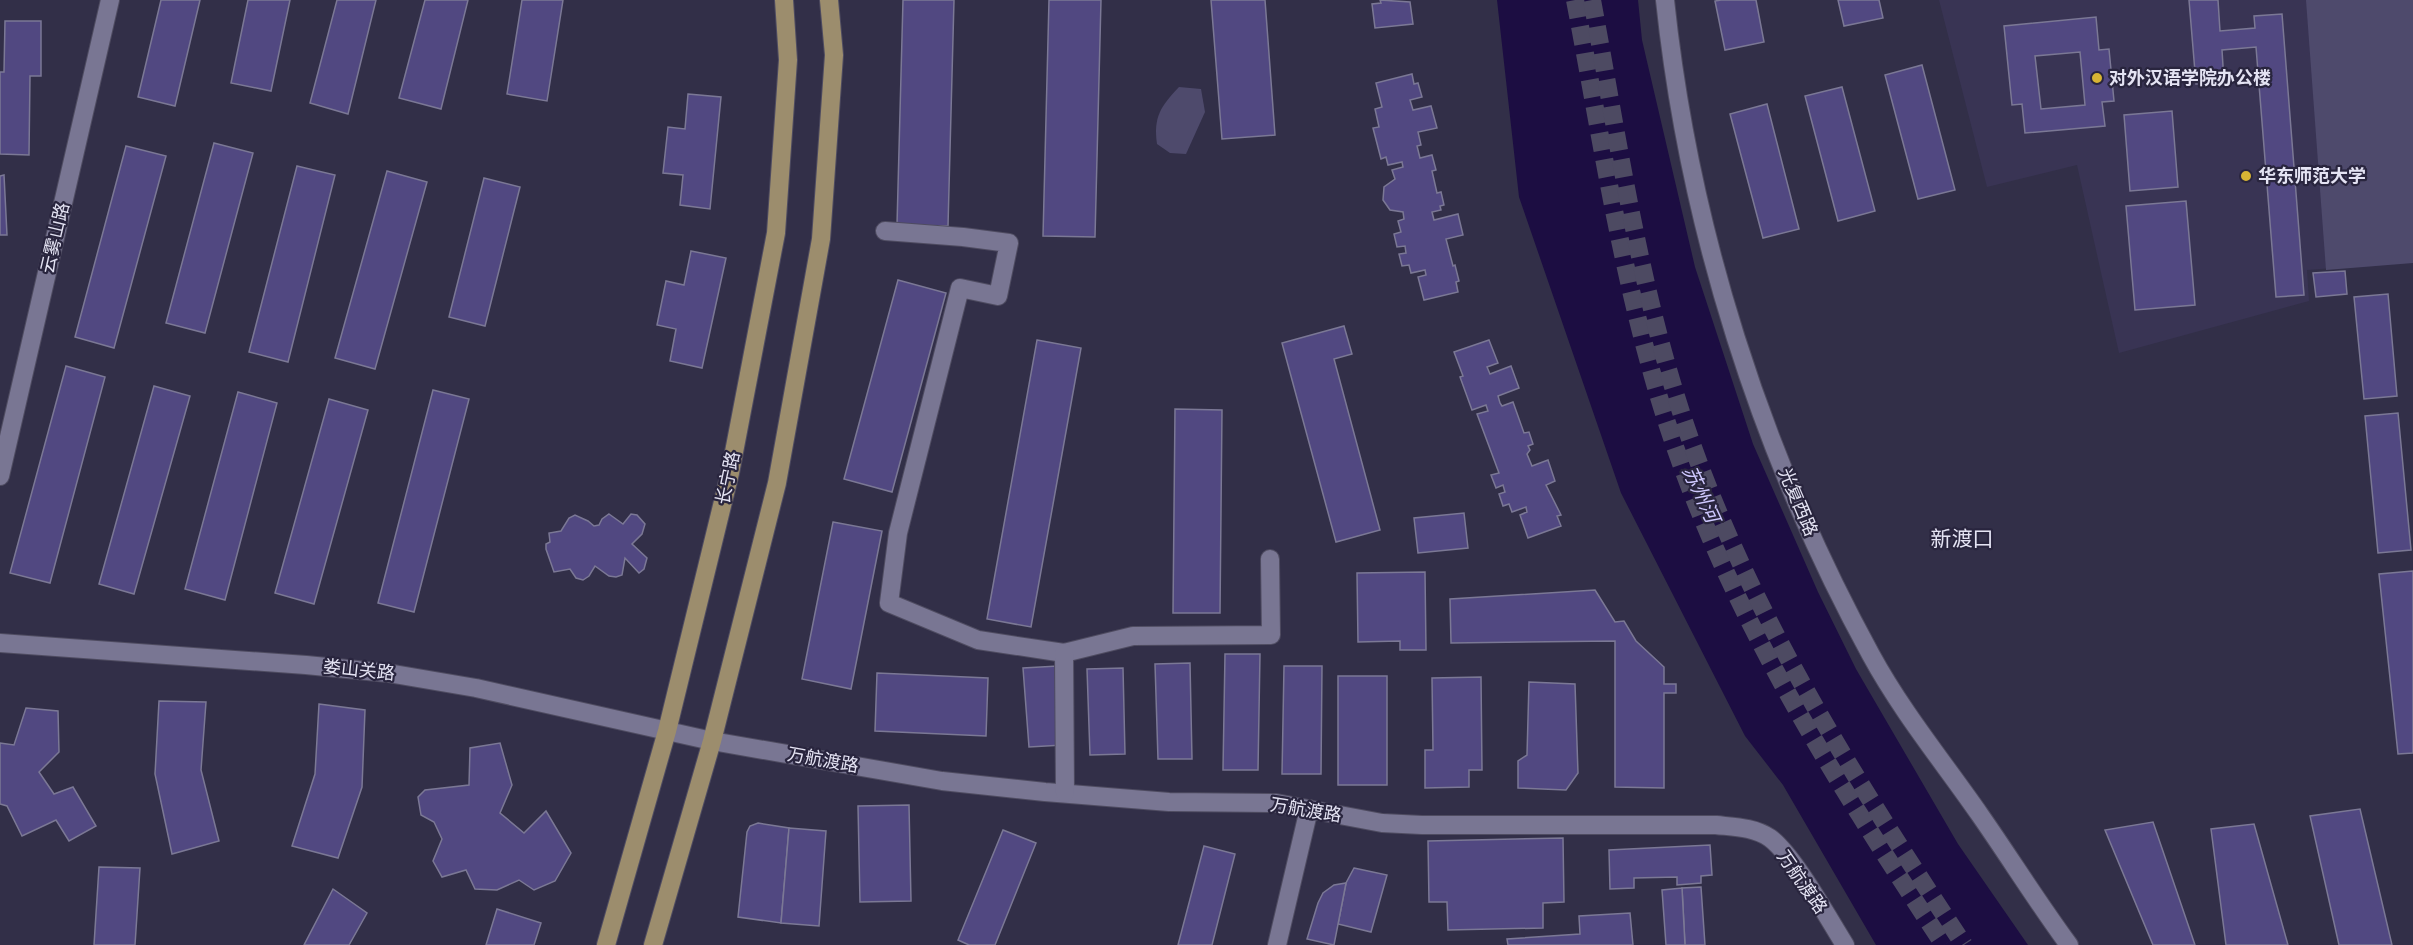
<svg xmlns="http://www.w3.org/2000/svg" width="2413" height="945" font-family="Lora,'Noto Sans SC',serif">
	<style>
		.built { fill: #393454 }
		.green { fill: #4e4a6c }
		.water { fill: #1c0d42 }
		.building { fill: #514881; stroke: #7b7895; stroke-width: 1.5; fill-rule: evenodd }
		.lines { fill: none; stroke-linecap: round; stroke-linejoin: round }
		.highway-tunnel { stroke: #4d4a62; stroke-width: 18; stroke-dasharray: 18 9; stroke-linecap: butt }
		.minor-casing { stroke: #4f4c61; stroke-width: 20 }
		.major-casing { stroke: #4f4c61; stroke-width: 20 }
		.minor { stroke: #797693; stroke-width: 18 }
		.major { stroke: #9c8d6d; stroke-width: 18 }
		.poi-dot { fill: #d8b434; stroke: #29253e; stroke-width: 2 }
		.labels { text-anchor: middle; stroke-width: 4.5; stroke-linejoin: round; paint-order: stroke }
		.poi-label { font-size: 18px; font-weight: bold; fill: #e4e3f3; stroke: #29253e; text-anchor: start }
		.street-label { font-size: 18px; fill: #e4e3f3; stroke: #29253e }
		.water-label { font-size: 20px; font-style: italic; fill: #cfc9ff; stroke: #29253e }
		.quarter-label { font-size: 21px; fill: #e4e3f3; stroke: #29253e }
	</style>
	<rect width="100%" height="100%" fill="#322f48"/>
	<path class="built" d="M1939,0H2413V262L2307,270L2309,301L2119,353L2077,165L1987,187Z"/>
	<g class="green">
		<path d="M2306,0H2413V263L2326,270Z"/>
		<path d="M1179,87L1201,89L1205,112L1186,154L1170,153L1157,144C1153,117 1161,106 1179,87Z"/>
	</g>
	<path class="water" d="M1497,0H1638L1642,40L1695,267L1753,444L1818,592L1856,669L1958,844L2028,945H1876L1783,785L1745,736L1621,493L1519,197Z"/>
	<g class="building">
		<path d="M161,0H200L175,106L138,97Z"/>
		<path d="M248,0H290L271,91L231,83Z"/>
		<path d="M337,0H376L348,114L310,103Z"/>
		<path d="M425,0H468L441,109L399,98Z"/>
		<path d="M522,0H563L547,101L507,94Z"/>
		<path d="M903,0H954L948,226L897,225Z"/>
		<path d="M1049,0H1101L1095,237L1043,236Z"/>
		<path d="M1211,0H1265L1275,135L1222,139Z"/>
		<path d="M1380,0L1410,2L1413,24L1375,28L1372,4L1381,3Z"/>
		<path d="M1721,0H1756L1764,42L1725,50L1715,1Z"/>
		<path d="M1838,0H1879L1883,18L1844,26Z"/>
		<path d="M2189,0H2218L2220,31L2255,28L2254,16L2282,14L2304,295L2276,297L2256,47L2222,50L2224,82L2196,84Z"/>
		<path d="M2096,17L2099,50L2109,49L2114,101L2102,102L2105,126L2025,133L2022,104L2012,105L2004,26ZM2080,52L2085,105L2041,109L2035,56Z"/>
		<path d="M5,21H41V76H30L29,155L0,154V72H4Z"/>
		<path d="M1922,65L1955,190L1918,199L1885,75Z"/>
		<path d="M1412,74L1414,84L1418,83L1422,97L1410,100L1413,110L1431,106L1437,128L1418,132L1421,145L1417,146L1420,158L1432,155L1436,170L1432,171L1437,193L1441,192L1444,205L1440,206L1441,210L1432,212L1434,220L1458,214L1463,235L1446,239L1453,266L1455,265L1459,281L1456,282L1458,292L1424,300L1418,277L1426,275L1425,270L1411,273L1409,265L1402,266L1399,254L1406,253L1405,246L1397,247L1394,234L1401,232L1398,221L1404,219L1403,212L1390,210L1383,200L1384,187L1395,179L1392,170L1403,167L1402,162L1388,165L1386,157L1381,159L1373,128L1379,127L1375,109L1382,107L1376,83Z"/>
		<path d="M1842,87L1875,211L1838,221L1805,96Z"/>
		<path d="M688,94L721,97L710,209L680,205L683,175L663,173L668,127L685,129Z"/>
		<path d="M1767,104L1799,229L1763,238L1730,114Z"/>
		<path d="M2172,111L2178,187L2130,191L2124,115Z"/>
		<path d="M214,143L253,153L205,333L166,323Z"/>
		<path d="M126,146L166,156L114,348L75,337Z"/>
		<path d="M297,166L335,175L288,362L249,352Z"/>
		<path d="M387,171L427,182L375,369L335,358Z"/>
		<path d="M4,175L7,235H0V176Z"/>
		<path d="M484,178L520,187L485,326L449,317Z"/>
		<path d="M2186,201L2195,305L2135,310L2126,206Z"/>
		<path d="M691,251L726,258L702,368L670,361L676,329L657,325L666,281L684,285Z"/>
		<path d="M2345,271L2347,294L2316,297L2313,273Z"/>
		<path d="M898,280L946,293L892,492L844,479Z"/>
		<path d="M2388,294L2397,396L2364,399L2354,297Z"/>
		<path d="M1344,326L1352,354L1334,359L1380,530L1336,542L1282,343Z"/>
		<path d="M1037,340L1081,348L1031,627L987,619Z"/>
		<path d="M1489,340L1498,363L1487,367L1490,374L1511,366L1519,388L1498,396L1500,403L1502,406L1513,402L1524,433L1529,432L1533,444L1528,446L1530,450L1527,454L1532,466L1548,460L1555,481L1546,485L1561,515L1557,516L1561,526L1528,538L1520,515L1527,512L1526,507L1512,512L1509,504L1503,506L1499,494L1505,492L1503,485L1496,488L1491,475L1499,473L1477,414L1488,411L1486,405L1472,410L1460,377L1463,376L1454,352Z"/>
		<path d="M66,366L105,377L50,583L10,573Z"/>
		<path d="M154,386L190,396L134,594L99,584Z"/>
		<path d="M433,390L469,399L414,612L378,603Z"/>
		<path d="M238,392L277,403L225,600L185,589Z"/>
		<path d="M329,399L368,410L314,604L275,593Z"/>
		<path d="M1175,409L1222,410L1220,613H1173Z"/>
		<path d="M2398,413L2411,550L2378,553L2365,416Z"/>
		<path d="M1464,513L1468,548L1418,553L1414,518Z"/>
		<path d="M609,514L623,524L631,514L637,515L645,524L642,534L632,544L647,558L644,569L639,573L625,558L622,575L616,577L609,576L595,566L589,576L583,580L576,578L570,569L554,572L546,549V544L550,542L549,533L561,531L569,518L575,515L588,521L594,526L599,525L602,519Z"/>
		<path d="M833,522L882,531L851,689L802,679Z"/>
		<path d="M2413,571V753L2398,754L2379,574Z"/>
		<path d="M1425,572L1426,650H1400V641L1358,642L1357,573Z"/>
		<path d="M1595,590L1615,622L1624,621L1636,641L1664,667V684H1676V693H1664V788L1615,787V641L1451,643L1450,599Z"/>
		<path d="M1225,654H1260L1258,770H1223Z"/>
		<path d="M1190,663L1192,759H1158L1155,664Z"/>
		<path d="M1058,666L1063,745L1029,747L1023,668Z"/>
		<path d="M1284,666H1322L1321,774H1282Z"/>
		<path d="M1123,668L1125,754L1090,755L1087,669Z"/>
		<path d="M877,673L988,678L986,736L875,731Z"/>
		<rect x="1338" y="676" width="49" height="109"/>
		<path d="M1481,677L1482,770H1469V787L1425,788V750H1433L1432,678Z"/>
		<path d="M1529,682L1575,684L1578,773L1566,790L1518,788V761L1527,755Z"/>
		<path d="M159,701L206,702L201,770L219,841L172,854L155,774Z"/>
		<path d="M319,704L365,710L362,787L338,858L292,846L315,774Z"/>
		<path d="M26,708L58,711L59,752L39,772L54,794L73,787L96,826L69,841L56,820L22,836L7,806L0,804V743L14,745Z"/>
		<path d="M500,743L512,785L500,813L524,833L546,811L571,853L555,881L534,890L519,880L497,890L475,889L466,870L442,877L433,861L442,839L434,822L421,815L418,797L425,790L469,785L470,748Z"/>
		<path d="M909,805L911,901L860,902L858,806Z"/>
		<path d="M2360,809L2392,945H2339L2310,816Z"/>
		<path d="M2153,822L2195,945H2153L2105,830Z"/>
		<path d="M758,823L789,828L781,923L738,917L747,832L750,826Z"/>
		<path d="M2254,824L2288,945H2226L2211,829Z"/>
		<path d="M789,828L826,831L819,926L781,923Z"/>
		<path d="M1003,830L1036,843L995,945H969L958,940Z"/>
		<path d="M1563,838L1564,902L1543,903V928L1448,930L1447,902H1429L1428,841Z"/>
		<path d="M1710,845L1712,875L1701,876V883L1677,885V877L1634,878V888L1610,889L1609,850Z"/>
		<path d="M1204,846L1235,854L1212,945H1178Z"/>
		<path d="M99,867L140,868L135,945H94Z"/>
		<path d="M1354,868L1387,875L1371,932L1338,924L1346,883Z"/>
		<path d="M1346,883L1334,945L1307,939L1318,903L1323,893L1334,885Z"/>
		<path d="M1701,887L1705,945H1685L1682,888Z"/>
		<path d="M1682,888L1685,945H1666L1662,890Z"/>
		<path d="M333,889L367,913L349,945H304Z"/>
		<path d="M497,909L541,923L534,945H486Z"/>
		<path d="M1630,913L1633,945H1508L1507,939L1580,934L1579,916Z"/>
	</g>
	<g class="lines">
		<g class="highway-tunnel">
			<path d="M1575,0C1603,146 1624,296 1672,438C1734,621 1838,785 1944,945"/>
			<path d="M1592,0C1619,145 1640,294 1688,433C1752,618 1857,783 1964,945"/>
		</g>
		<g class="minor-casing">
			<g id="minor">
				<path d="M1665,0C1689,228 1761,454 1871,655C1902,712 1944,763 1980,815C2010,858 2038,903 2069,945"/>
				<path d="M885,231L963,237L1009,243L998,296L960,288L898,533L889,603L978,640L1064,653L1133,636L1271,635L1270,559"/>
				<path d="M0,476L110,0"/>
				<path d="M0,643L306,665L388,673L476,688L712,741L942,781L1045,792L1169,802L1276,803L1382,823L1422,825H1716C1734,827 1754,827 1770,838C1794,856 1828,918 1845,945"/>
				<path d="M1064,653L1065,793"/>
				<path d="M1277,945L1309,809"/>
			</g>
		</g>
		<g class="major-casing">
			<g id="major">
				<path d="M606,945L667,731L730,473L776,233L788,60L784,0"/>
				<path d="M653,945L712,741L777,483L821,239L834,55L829,0"/>
			</g>
		</g>
		<use href="#minor" class="minor"/>
		<use href="#major" class="major"/>
	</g>
	<g class="poi-dot">
		<circle cx="2097" cy="78" r="6"/>
		<circle cx="2246" cy="176" r="6"/>
	</g>
	<g class="labels">
		<g class="poi-label">
			<text x="2109" y="84">对外汉语学院办公楼</text>
			<text x="2258" y="182">华东师范大学</text>
		</g>
		<g class="street-label">
			<text transform="translate(55 238) rotate(-77)" y="6">云雾山路</text>
			<text transform="translate(728 478) rotate(-78)" y="6">长宁路</text>
			<text transform="translate(1798 502) rotate(67)" y="6">光复西路</text>
			<text transform="translate(359 670) rotate(6)" y="6">娄山关路</text>
			<text transform="translate(823 760) rotate(10)" y="6">万航渡路</text>
			<text transform="translate(1306 810) rotate(9)" y="6">万航渡路</text>
			<text transform="translate(1802 882) rotate(55)" y="6">万航渡路</text>
		</g>
		<g class="water-label">
			<text transform="translate(1701 494) rotate(65)" y="7">苏州河</text>
		</g>
		<g class="quarter-label">
			<text x="1962" y="546">新渡口</text>
		</g>
	</g>
</svg>
